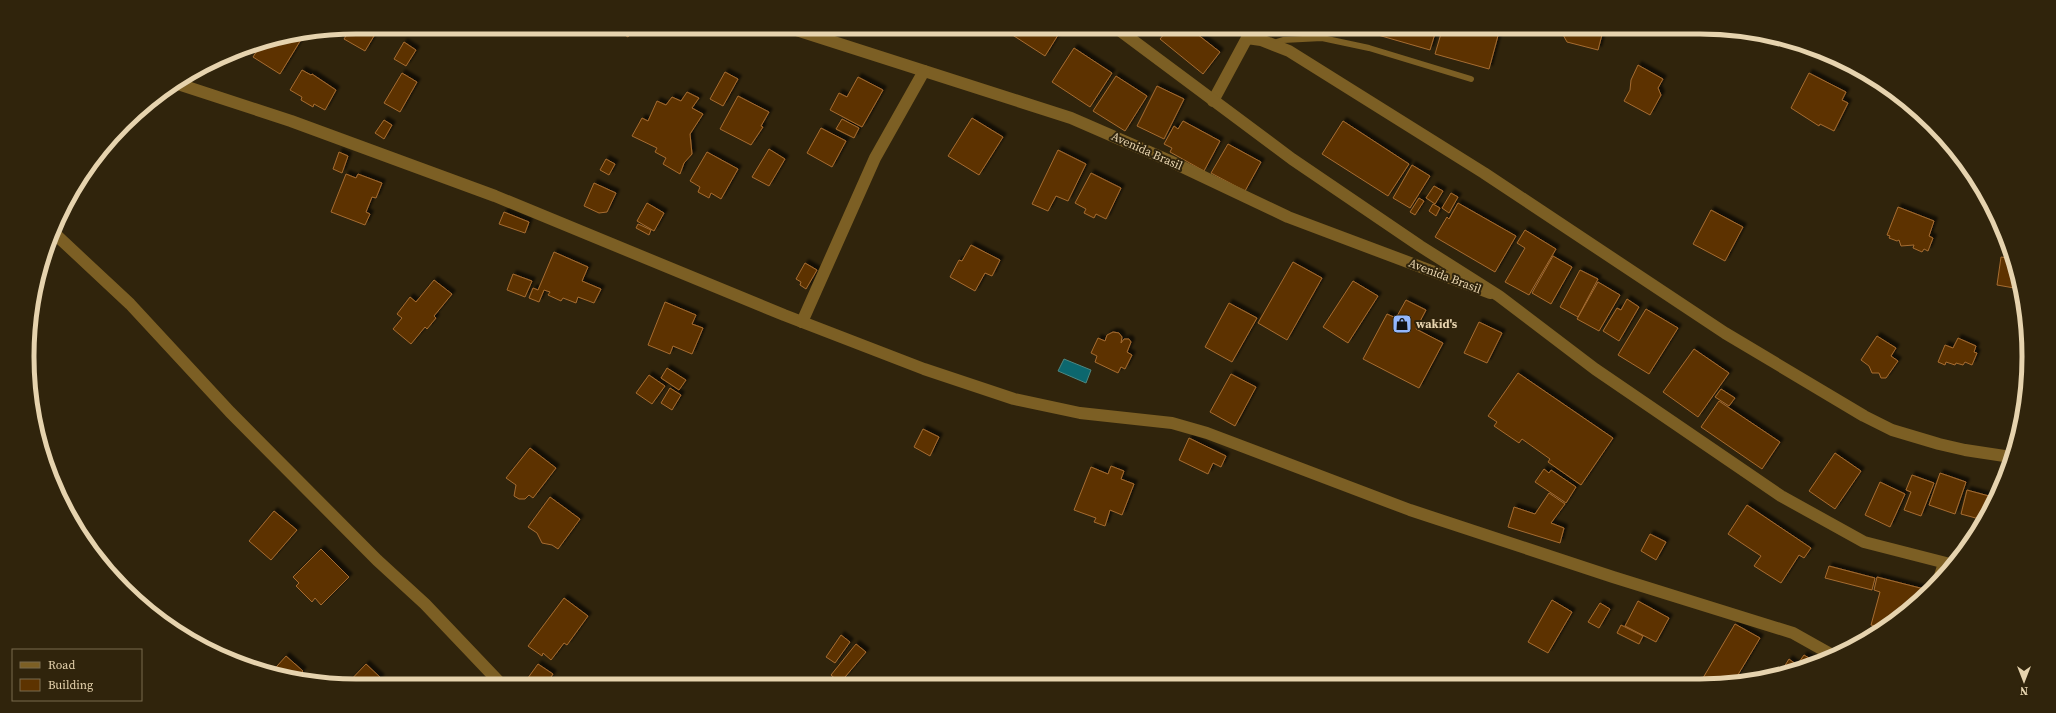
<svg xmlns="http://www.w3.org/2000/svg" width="2056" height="713" font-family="'Source Serif 4',serif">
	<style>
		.water { fill: #0c676e; stroke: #4d8781 }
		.building { fill: #5d3300; stroke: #a66c31; filter: url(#shadow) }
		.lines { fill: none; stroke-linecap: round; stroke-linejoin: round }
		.service { stroke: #7c5f24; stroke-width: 6 }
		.minor { stroke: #7c5f24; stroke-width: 12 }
		.secondary { stroke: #7c5f24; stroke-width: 12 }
		.labels { text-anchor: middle; stroke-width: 4; stroke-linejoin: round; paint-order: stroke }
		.street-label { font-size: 12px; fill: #e6d3ae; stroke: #30240c }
		.poi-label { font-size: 12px; font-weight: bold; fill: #e6d3ae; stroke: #30240c; text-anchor: start }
		.rim { fill: none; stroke: #e6d3ae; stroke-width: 5 }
	</style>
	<defs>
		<filter id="shadow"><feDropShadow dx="3.5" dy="-3.5" stdDeviation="1" flood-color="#0009"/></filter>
	</defs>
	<rect width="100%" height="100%" fill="#30240c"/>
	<path class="water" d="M1064,359L1091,370L1086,383L1058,371Z"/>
	<g class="building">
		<path d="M365,27H371L377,31L365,51L344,39L351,28L362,33Z"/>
		<path d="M611,27H634L628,37Z"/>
		<path d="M1000,27H1063L1045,56Z"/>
		<path d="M1143,27H1161L1155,35Z"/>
		<path d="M1170,27H1188L1220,52L1203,74L1160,39Z"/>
		<path d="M1372,27H1437L1430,50L1371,33Z"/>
		<path d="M1443,27H1485L1499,32L1489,69L1435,54Z"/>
		<path d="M1562,27H1604L1598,50L1567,42L1561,31Z"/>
		<path d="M292,33L302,38L280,74L253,57L262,43Z"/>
		<path d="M404,42L416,50L406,66L394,59Z"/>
		<path d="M1074,48L1112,73L1090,107L1052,82Z"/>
		<path d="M1638,65L1663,79L1658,88L1661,95L1650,115L1624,101L1630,90L1631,80Z"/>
		<path d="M302,70L311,75L312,74L336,90L325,110L314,104L313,107L301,100L302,97L290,90Z"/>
		<path d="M725,72L738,79L723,106L710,99Z"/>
		<path d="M402,73L417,82L400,112L384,103Z"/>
		<path d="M1809,73L1846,92L1842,100L1848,103L1834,131L1820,124L1819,126L1791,108Z"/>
		<path d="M1116,76L1147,96L1125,131L1093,111Z"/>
		<path d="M858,77L883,90L862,127L830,110L839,93L847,97Z"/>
		<path d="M1157,86L1184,99L1164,139L1137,126Z"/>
		<path d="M687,92L699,98L692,108L703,114L690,134L692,154L684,163L680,174L663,164L666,158L655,152L657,148L632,136L642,118L648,121L657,101L666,105L672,97L681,101Z"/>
		<path d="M738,96L769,112L761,126L763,127L751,145L720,129Z"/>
		<path d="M972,118L1003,137L979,175L948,156Z"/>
		<path d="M842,119L859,128L854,138L836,129Z"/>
		<path d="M384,120L392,125L384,139L375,133Z"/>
		<path d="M1183,121L1220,141L1204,171L1170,152L1172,148L1164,144L1174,126L1178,129Z"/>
		<path d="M1343,121L1409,164L1388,196L1322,154Z"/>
		<path d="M821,128L846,141L832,167L807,153Z"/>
		<path d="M1228,144L1261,162L1245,191L1211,173Z"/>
		<path d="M769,149L785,159L769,186L752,177Z"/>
		<path d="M1058,150L1086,164L1068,201L1056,196L1048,211L1032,204Z"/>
		<path d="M339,152L348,156L342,173L333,169Z"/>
		<path d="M707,152L738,169L721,199L711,193L709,198L698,192L700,187L690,181Z"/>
		<path d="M606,159L615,164L609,175L600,170Z"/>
		<path d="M1412,165L1430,176L1410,208L1393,198Z"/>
		<path d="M1091,173L1121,188L1106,219L1096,214L1094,218L1084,213L1086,209L1075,203Z"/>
		<path d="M346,174L356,178L358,174L382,183L376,198L372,197L366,212L370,214L365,225L331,212Z"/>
		<path d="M594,183L616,193L607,212L599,213L584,206Z"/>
		<path d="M1434,186L1443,191L1435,204L1426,198Z"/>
		<path d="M1451,193L1458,197L1449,213L1442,208Z"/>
		<path d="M1419,198L1424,201L1415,215L1410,212Z"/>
		<path d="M647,203L664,213L654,231L637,221Z"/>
		<path d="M1458,203L1516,236L1495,272L1435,237L1447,217L1449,219Z"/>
		<path d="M1433,204L1440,208L1436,216L1429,211Z"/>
		<path d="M1898,207L1934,221L1929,236L1933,238L1928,251L1924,249L1922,252L1913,248L1914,245L1901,246L1899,240L1897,241L1889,238L1890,236L1887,235Z"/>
		<path d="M1711,210L1743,227L1725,261L1693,244Z"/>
		<path d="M504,212L529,222L525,233L499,224Z"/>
		<path d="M638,224L651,230L649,235L636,228Z"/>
		<path d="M1525,230L1556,249L1529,295L1505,282L1525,248L1517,243Z"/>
		<path d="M971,245L1000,260L992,276L985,273L975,291L950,277L959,260L962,261Z"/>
		<path d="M554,252L588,267L582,281L601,289L594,303L578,297L576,303L563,298L561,301L548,295L550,292L544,290L539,302L529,298L533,288L538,290Z"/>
		<path d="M1553,256L1572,267L1551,304L1532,293Z"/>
		<path d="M2001,257L2013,259L2020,289L1997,285Z"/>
		<path d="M1293,262L1322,278L1287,340L1258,323Z"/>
		<path d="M805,263L817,270L806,289L800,285L801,282L796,279Z"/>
		<path d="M1580,270L1598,279L1578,317L1560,307Z"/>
		<path d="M513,274L532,281L525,297L507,290Z"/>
		<path d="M434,280L452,294L434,316L436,318L427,329L425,327L411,344L393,329L402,318L397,314L410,297L416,302Z"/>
		<path d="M1353,281L1378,296L1348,343L1323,327Z"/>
		<path d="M1598,282L1620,295L1599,331L1577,319Z"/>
		<path d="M1627,299L1639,307L1619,341L1603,331L1617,308L1621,310Z"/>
		<path d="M1406,300L1426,310L1416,329L1443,343L1419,388L1363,359L1387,314L1396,318Z"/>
		<path d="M665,302L696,315L692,324L703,328L692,354L673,346L670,354L648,345Z"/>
		<path d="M1229,303L1257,318L1232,362L1205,347Z"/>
		<path d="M1646,309L1678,328L1649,374L1618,355Z"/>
		<path d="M1479,322L1502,333L1487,363L1464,353Z"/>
		<path d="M1113,332L1119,333L1122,337L1121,343L1124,339H1129L1131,342L1127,352L1132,355L1125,369L1121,367L1118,373L1095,362L1097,356L1091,353L1098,338L1105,341L1107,335Z"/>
		<path d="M1877,336L1896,348L1891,356L1898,361L1886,378H1881L1879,373H1872L1869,366L1861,360Z"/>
		<path d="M1958,338L1976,346L1974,352L1977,353L1972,365L1965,362L1963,365L1956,363L1955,365L1946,362L1945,365L1938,362L1945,345L1953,348Z"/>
		<path d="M1694,349L1729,373L1698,417L1663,392Z"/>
		<path d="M667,368L686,380L679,390L661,378Z"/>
		<path d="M1518,373L1613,438L1581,485L1548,462L1550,459L1522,439L1519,443L1494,426L1497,422L1488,416Z"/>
		<path d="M1231,374L1256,387L1235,426L1210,412Z"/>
		<path d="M649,375L665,386L652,404L636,393Z"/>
		<path d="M670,388L681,395L672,410L661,403Z"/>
		<path d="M1721,389L1735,398L1729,406L1715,397Z"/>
		<path d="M1719,401L1780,442L1762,469L1701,427Z"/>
		<path d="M923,429L939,437L930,456L914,447Z"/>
		<path d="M1189,438L1226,456L1221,467L1213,463L1208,474L1179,460Z"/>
		<path d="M530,448L556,468L533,498L529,495L525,499H519L514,496L516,485L506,478Z"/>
		<path d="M1835,453L1861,471L1835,509L1809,491Z"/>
		<path d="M1111,466L1124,471L1121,479L1134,484L1122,515L1110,510L1105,526L1094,522L1096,518L1074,510L1091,467L1108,474Z"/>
		<path d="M1544,469L1549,473L1551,470L1576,487L1566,503L1535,482Z"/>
		<path d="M1940,473L1966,482L1955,514L1929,505Z"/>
		<path d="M1912,475L1934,483L1921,516L1904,510L1911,492L1906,490Z"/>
		<path d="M1880,482L1905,494L1890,527L1865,515Z"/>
		<path d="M1967,490L1989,496L1983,520L1961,514Z"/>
		<path d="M1549,493L1565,504L1551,523L1564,528L1560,543L1508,527L1514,507L1535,514Z"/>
		<path d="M550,497L580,519L558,549L552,545L542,543L537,533L528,527Z"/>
		<path d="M1747,505L1811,548L1804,558L1799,555L1781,583L1754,566L1761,556L1728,534Z"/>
		<path d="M274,511L297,530L271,560L249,541Z"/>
		<path d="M1650,534L1666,542L1656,560L1641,551Z"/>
		<path d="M321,549L349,577L321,605L315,598L312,602L296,586L299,583L293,577Z"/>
		<path d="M1829,566L1875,578L1872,590L1825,578Z"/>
		<path d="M1877,577L1928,590L1917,604L1882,628L1871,625L1880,592L1874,590Z"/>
		<path d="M564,598L588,616L567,645L564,643L551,660L543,653L542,656L528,646Z"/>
		<path d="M1552,600L1572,612L1548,653L1528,642Z"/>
		<path d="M1638,601L1669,618L1656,642L1625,626Z"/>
		<path d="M1600,603L1610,609L1599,628L1588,622Z"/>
		<path d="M1735,624L1760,638L1733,683H1700Z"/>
		<path d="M1621,625L1643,636L1639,644L1617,633Z"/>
		<path d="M841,635L850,642L835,663L826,657Z"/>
		<path d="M856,644L866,652L840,683L831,675Z"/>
		<path d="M1804,655L1814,661L1781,672L1789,659L1797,665Z"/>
		<path d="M286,656L303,671L299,675L303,679L270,674Z"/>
		<path d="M366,664L381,678L376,683L380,686L346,685Z"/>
		<path d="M538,664L553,674L545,686H530L525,682Z"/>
	</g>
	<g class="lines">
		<path class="service" d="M1273,43L1283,40L1322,38L1369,48L1471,79"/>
		<g class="minor">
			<path d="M787,27L1071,118L1170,161L1288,217L1490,293"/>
			<path d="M1247,38L1252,27"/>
			<path d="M178,84L291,121L495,196L784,315L924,369L1014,399L1080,413L1172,423L1207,433L1410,510L1613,577L1793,633L1834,656"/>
			<path d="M1213,101L1247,38L1261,40L1289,51L1484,173L1725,333L1864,416L1892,430L1939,444L1965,450L2011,457"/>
			<path d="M54,233L130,304L230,412L377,560L425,604L503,686"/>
			<path d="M802,322L875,158L924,71"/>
			<path d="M1940,576L1944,563"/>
		</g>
		<path class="secondary" d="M1115,27L1292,159L1420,246L1499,296L1595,369L1781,496L1864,542L1950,564"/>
	</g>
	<defs>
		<g id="shop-square" transform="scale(1)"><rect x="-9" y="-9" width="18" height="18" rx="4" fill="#93b7fd" stroke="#30240c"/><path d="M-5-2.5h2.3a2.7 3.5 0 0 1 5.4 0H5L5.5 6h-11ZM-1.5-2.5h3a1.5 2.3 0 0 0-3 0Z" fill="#111"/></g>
	</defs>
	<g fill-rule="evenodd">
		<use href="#shop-square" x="1402" y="324"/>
	</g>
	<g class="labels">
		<g class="street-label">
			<text transform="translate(1147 151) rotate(24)" y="4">Avenida Brasil</text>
			<text transform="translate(1445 276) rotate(21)" y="4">Avenida Brasil</text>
		</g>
		<g class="poi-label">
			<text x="1416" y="328">wakid's</text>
		</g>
	</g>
	<path d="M0 0H2056V713H0ZM356 34H1700A322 322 0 0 1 2022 356V357A322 322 0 0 1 1700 679H356A322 322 0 0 1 34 357V356A322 322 0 0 1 356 34Z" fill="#30240c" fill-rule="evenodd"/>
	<path class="rim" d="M356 34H1700A322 322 0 0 1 2022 356V357A322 322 0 0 1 1700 679H356A322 322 0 0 1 34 357V356A322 322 0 0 1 356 34Z"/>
	<rect x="12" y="649" width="130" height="52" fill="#30240c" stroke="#796a4d"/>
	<rect x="20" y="662" width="20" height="6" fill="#7c5f24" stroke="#796a4d"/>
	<text x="48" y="669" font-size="12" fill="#e6d3ae">Road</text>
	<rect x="20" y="679" width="20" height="12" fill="#5d3300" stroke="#796a4d"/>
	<text x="48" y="689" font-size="12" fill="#e6d3ae">Building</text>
	<g transform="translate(2024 681) rotate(180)" stroke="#30240c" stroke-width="3" paint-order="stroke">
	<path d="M0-3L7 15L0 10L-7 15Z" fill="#e6d3ae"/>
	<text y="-6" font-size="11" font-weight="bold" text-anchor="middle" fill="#e6d3ae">N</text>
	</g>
</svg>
